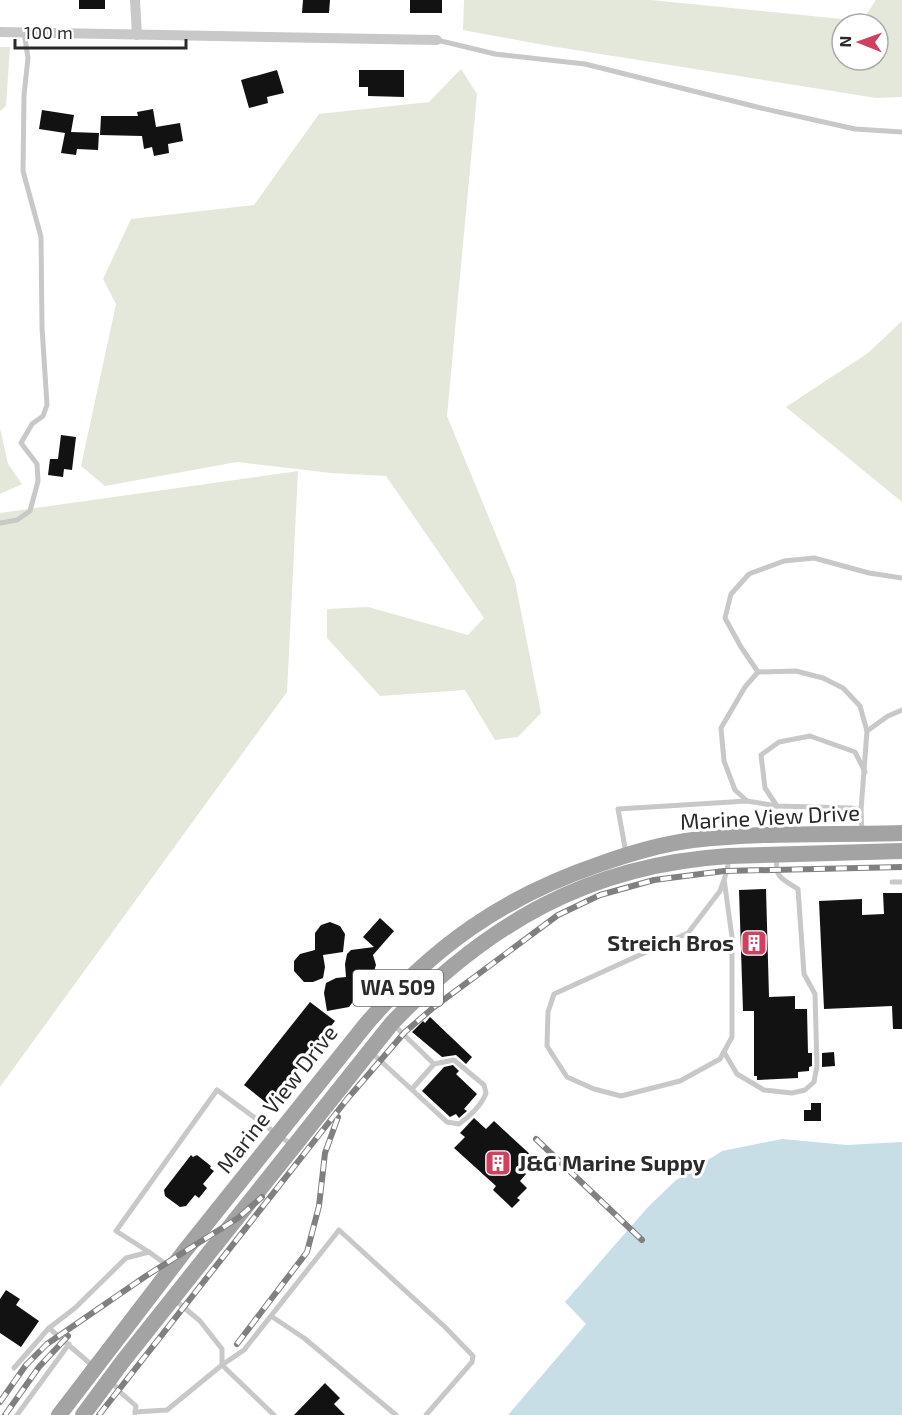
<svg xmlns="http://www.w3.org/2000/svg" width="902" height="1415" font-family="'Exo 2',sans-serif">
	<style>
		.green { fill: #e3e8da; fill-rule: evenodd }
		.water { fill: #c8dee6 }
		.building { fill: #121212 }
		.lines { fill: none; stroke-linecap: round; stroke-linejoin: round }
		.service { stroke: #c8c8c8; stroke-width: 5 }
		.minor { stroke: #c8c8c8; stroke-width: 10 }
		.primary { stroke: #a3a3a3; stroke-width: 16 }
		.rail-casing { stroke: #808080; stroke-width: 6 }
		.rail { stroke: #fff; stroke-width: 4; stroke-dasharray: 11; stroke-linecap: butt }
		.labels { text-anchor: middle; stroke-width: 6; stroke-linejoin: round; paint-order: stroke }
		.shield { fill: #fff; stroke: #6b6b6b; stroke-width: 1.5 }
		.shield-label { font-size: 21px; font-weight: bold; fill: #2b2b2b }
		.street-label { font-size: 22px; fill: #2b2b2b; stroke: #fff }
		.poi-label { font-size: 22px; font-weight: bold; fill: #2b2b2b; stroke: #fff; text-anchor: end }
	</style>
	<rect width="100%" height="100%" fill="#fff"/>
	<g class="green">
		<path d="M464,0H651L862,21L876,0H902V97L876,98L544,45L463,30ZM842,24H878V60H842Z"/>
		<path d="M0,47H10L6,106L0,111Z"/>
		<path d="M461,69L477,94L447,416L515,581L541,713L518,737L495,740L465,690L380,696L327,638V609L368,607L468,635L484,618L386,476L331,473L237,462L105,486L81,466L116,304L103,279L131,219L254,205L319,114L429,102Z"/>
		<path d="M902,321V502L786,407L868,353Z"/>
		<path d="M0,428L8,464L22,484L0,494Z"/>
		<path d="M298,471L287,692L0,1087V513Z"/>
	</g>
	<path class="water" d="M782,1139L847,1145L902,1142V1415H508L586,1324L565,1302L648,1207L676,1180L722,1151Z"/>
	<g class="building">
		<rect x="79" y="0" width="26" height="9"/>
		<path d="M303,0H330L329,13H302Z"/>
		<rect x="410" y="0" width="32" height="13"/>
		<path d="M277,70L284,93L267,97L268,103L249,108L241,80Z"/>
		<path d="M359,70H404V97L368,96V87H359Z"/>
		<path d="M153,109L156,127L180,123L183,141L168,144L169,153L154,156L152,147L144,149L142,136L100,135L101,116H138L137,112Z"/>
		<path d="M42,110L74,115L71,132L99,133L98,150L77,149L76,155L61,153L65,133L39,129Z"/>
		<path d="M61,435L76,437L72,470L64,469L63,477L48,475L50,459H58Z"/>
		<path d="M766,889L769,997L795,996V1009H807L808,1053H812V1066L809,1067V1071L798,1072V1078L757,1080V1076H754V1011H743L739,890Z"/>
		<path d="M883,893H902V1029H893L892,1006L824,1009L819,901L862,899V915L884,914Z"/>
		<path d="M380,918L394,931L373,955L376,965L373,974L365,980L354,981L355,999L349,1007L327,1011L324,993L326,983L336,978L346,977L345,964L347,954L351,950L374,947L363,937Z"/>
		<path d="M330,922L340,926L345,934L343,952L323,955L325,967L323,978L313,982H304L294,971V961L300,954L315,950V933L321,925Z"/>
		<path d="M310,1002L335,1021L269,1105L244,1085Z"/>
		<path d="M430,1017L472,1057L466,1064L456,1055L442,1057L412,1032L423,1021L425,1023Z"/>
		<path d="M834,1052L835,1066L822,1067V1053Z"/>
		<path d="M453,1065L459,1071L456,1074L477,1094L464,1109L467,1111L459,1118L456,1114L450,1117L422,1091L444,1067Z"/>
		<path d="M811,1103H821V1121H804V1110H811Z"/>
		<path d="M474,1118L486,1129L494,1121L532,1156L521,1169L526,1174L520,1181L527,1188L517,1198L520,1200L512,1208L493,1190L496,1186L454,1148L465,1137L460,1133Z"/>
		<path d="M191,1155L193,1157L197,1155L211,1166L210,1168L214,1171L203,1184L207,1188L199,1198L195,1195L186,1206L180,1207L165,1196L164,1190Z"/>
		<path d="M6,1290L20,1299L16,1305L39,1321L21,1347L0,1333V1299Z"/>
		<path d="M325,1383L340,1398L334,1404L345,1415H294Z"/>
	</g>
	<g class="lines">
		<g class="service">
			<path d="M437,40L495,54L585,64L761,108L855,129L902,132"/>
			<path d="M0,523L17,520L30,511L38,481L37,464L21,443L32,424L43,416L47,405L42,327L41,237L23,171L24,95L28,58L24,32"/>
			<path d="M758,672L741,647L725,618L731,594L749,574L784,561L814,558L869,573L902,578"/>
			<path d="M867,731L888,716L902,710"/>
			<path d="M747,801L735,790L724,761L721,728L745,687L758,672L796,671L823,678L843,688L860,706L867,731L861,810L862,833"/>
			<path d="M777,806L765,788L761,755L779,742L810,736L855,752L865,772"/>
			<path d="M626,853L618,809L747,801L777,806L851,808L861,810"/>
			<path d="M724,879L732,937V1037L720,1059L680,1081L621,1096L594,1089L567,1077L547,1046L548,1012L554,994L688,933L720,891L727,871L729,857"/>
			<path d="M892,882H902"/>
			<path d="M395,1026L434,1064"/>
			<path d="M724,1052L737,1074L764,1090L792,1093L805,1090L814,1082L817,1066L815,994L804,974L798,889C783,879 774,878 777,858"/>
			<path d="M372,1053L447,1122L459,1124C469,1117 482,1105 486,1093L484,1085L454,1060L434,1064L412,1089"/>
			<path d="M149,1252L116,1231L217,1090L292,1145"/>
			<path d="M271,1316L304,1338L396,1415"/>
			<path d="M49,1328L75,1308L126,1258L149,1252L171,1268"/>
			<path d="M14,1368L49,1328L94,1367"/>
			<path d="M111,1380L119,1391L136,1406L135,1413"/>
			<path d="M135,1412L167,1410L222,1365V1349L200,1321L175,1300"/>
			<path d="M17,1415L69,1344"/>
			<path d="M274,1415L222,1365L244,1350L339,1230L445,1327L473,1356L472,1362L426,1415"/>
		</g>
		<g class="minor">
			<path d="M135,0L137,35"/>
			<path d="M0,32L437,40"/>
		</g>
		<g class="primary">
			<path d="M59,1415L187,1248L367,1023C434,946 503,897 600,864C631,853 661,844 693,840C762,832 832,835 902,833"/>
			<path d="M83,1415L123,1361L392,1023C488,923 588,865 729,856L902,851"/>
		</g>
		<g class="rail-casing">
			<g id="rail">
				<path d="M536,1139L642,1240"/>
				<path d="M237,1344L307,1252L319,1206L325,1153L338,1117"/>
				<path d="M0,1402L26,1365L47,1344L146,1276L238,1218L262,1197"/>
				<path d="M5,1415L39,1367L68,1336"/>
				<path d="M99,1415L348,1098L405,1032L434,1007L558,915L600,895L654,880L724,871L902,867"/>
			</g>
		</g>
		<use href="#rail" class="rail"/>
	</g>
	<defs>
		<g id="building-square" transform="scale(1.35)"><rect x="-9" y="-9" width="18" height="18" rx="4" fill="#cf415f" stroke="#fff"/><path d="M-4-6H4V6H1V3H-1V6H-4ZM-2.5-4.3h1.7v1.8h-1.7ZM.8-4.3h1.7v1.8H.8ZM-2.5-1h1.7V.8h-1.7ZM.8-1h1.7V.8H.8Z" fill="#fff"/></g>
	</defs>
	<g fill-rule="evenodd">
		<use href="#building-square" x="754" y="943"/>
		<use href="#building-square" x="498" y="1163"/>
	</g>
	<g class="labels">
		<rect class="shield" x="353" y="970" width="90" height="36" rx="4.5"/>
		<g class="shield-label">
			<text x="398" y="995">WA 509</text>
		</g>
		<g class="street-label">
			<text transform="translate(770 817) rotate(-3)" y="8">Marine View Drive</text>
			<text transform="translate(277 1099) rotate(-52)" y="8">Marine View Drive</text>
		</g>
		<g class="poi-label">
			<text x="734" y="951">Streich Bros</text>
			<text x="518" y="1171" text-anchor="start">J&amp;G Marine Suppy</text>
		</g>
	</g>
	<g transform="translate(860 42) rotate(271)"><circle r="28" fill="#ffffff" stroke="#aaaaaa" stroke-width="1.5"/>
	<path d="M0-4.5L10 22L0 15L-10 22Z" fill="#cf415f"/>
	<text y="-9" font-size="16" font-weight="bold" text-anchor="middle" fill="#2b2b2b">N</text>
	</g>
	<path d="M15 39v9h171v-9" fill="none" stroke="#2b2b2b" stroke-width="3"/>
	<text x="24" y="39" font-size="18" fill="#2b2b2b" stroke="#ffffff" stroke-width="4.5" paint-order="stroke">100 m</text>
</svg>
